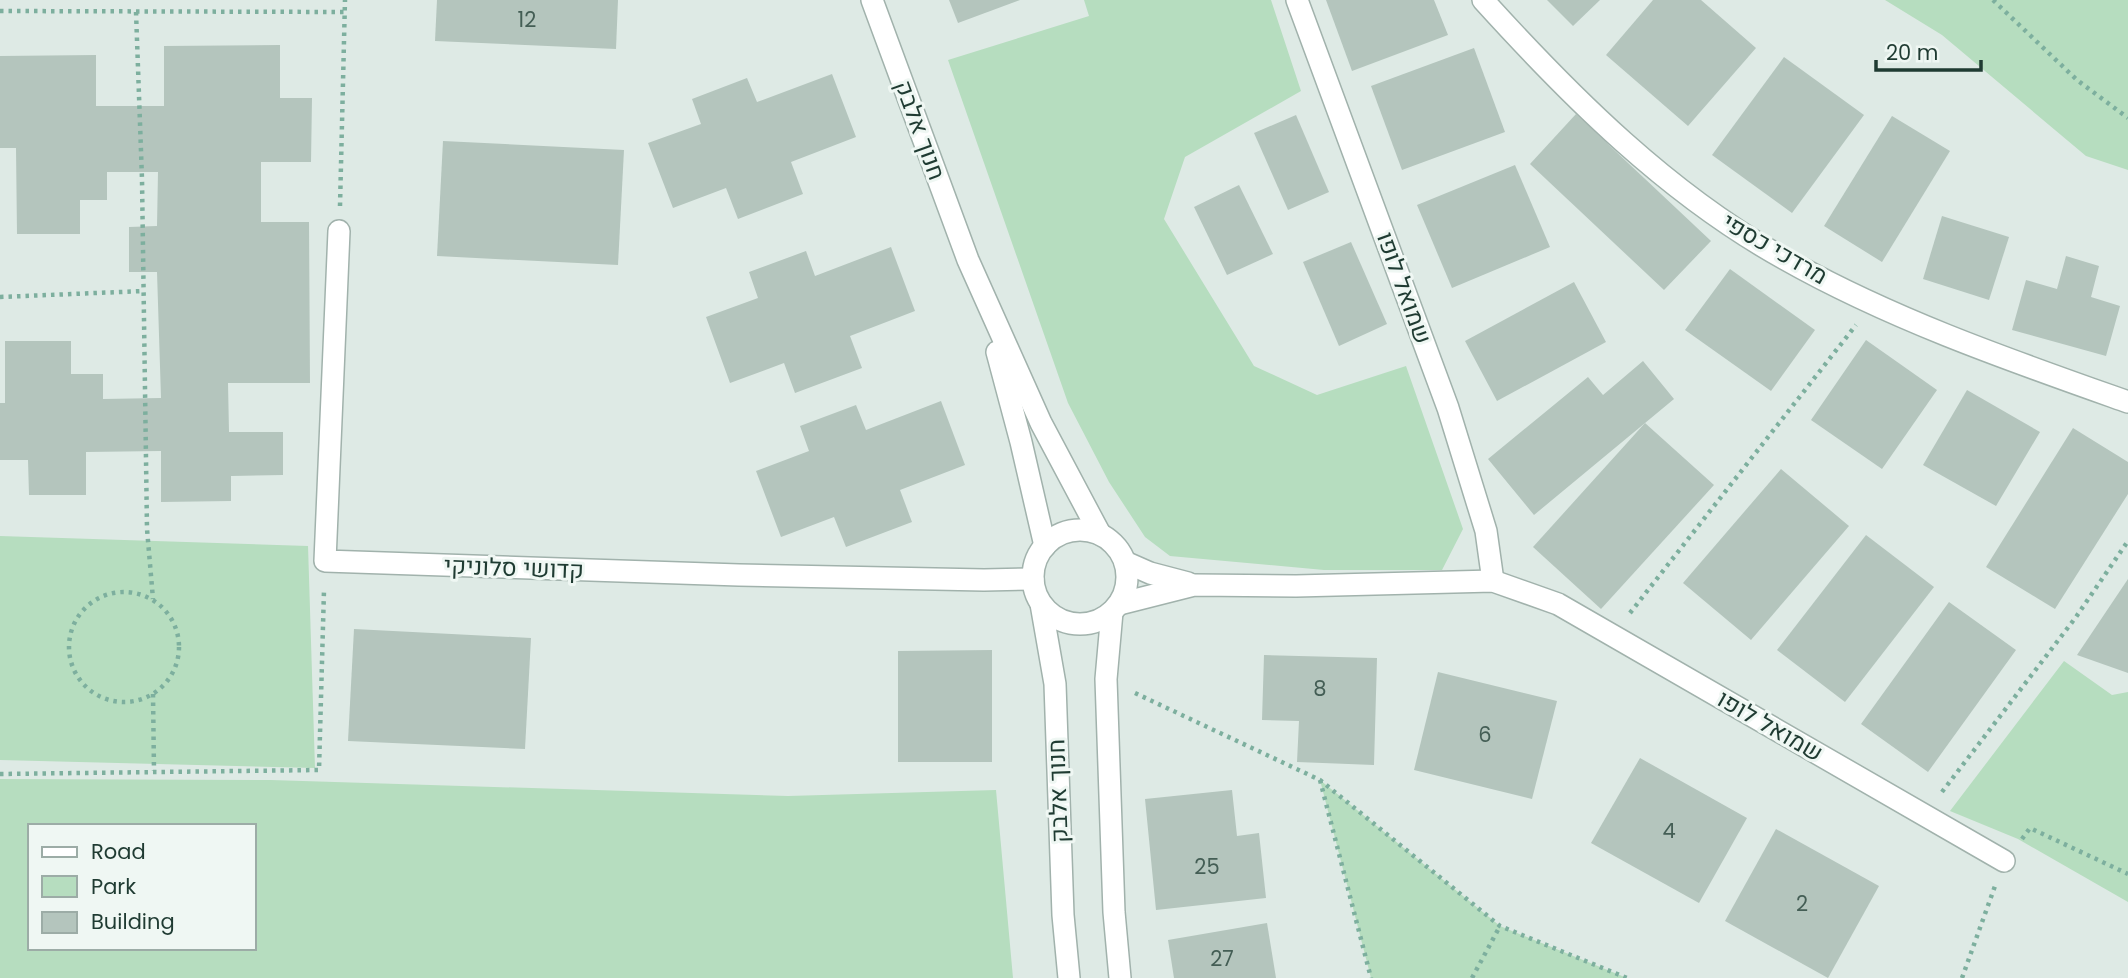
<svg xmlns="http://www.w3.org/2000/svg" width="2128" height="978" font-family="Poppins,Heebo,sans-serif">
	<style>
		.green { fill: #b6ddbf; fill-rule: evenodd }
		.building { fill: #b4c5bd }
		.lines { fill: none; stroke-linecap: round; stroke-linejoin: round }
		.minor-casing { stroke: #a1b2ac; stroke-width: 24 }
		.tertiary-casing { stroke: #a1b2ac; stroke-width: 24 }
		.path { stroke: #7daf9e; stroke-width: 4.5; stroke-dasharray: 3.5 5; stroke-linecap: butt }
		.minor { stroke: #fff; stroke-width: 21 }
		.tertiary { stroke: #fff; stroke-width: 21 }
		.labels { text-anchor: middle; stroke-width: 6; stroke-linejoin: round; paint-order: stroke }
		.number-label { font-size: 21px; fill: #445e55 }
		.street-label { font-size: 24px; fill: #1f3b32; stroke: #eff7f3 }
	</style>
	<rect width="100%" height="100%" fill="#deeae5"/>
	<g class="green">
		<path d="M1084,0H1271L1301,91L1185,157L1164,219L1254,366L1317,395L1406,366L1463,529L1442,570H1324L1170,556L1145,537L1109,482L1068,403L948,60L1089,16Z"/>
		<path d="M1885,0H2128V170L2086,156L1942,35Z"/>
		<path d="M0,536L308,546L315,768L0,760Z"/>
		<path d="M2064,661L2112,695L2128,692V902L2018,839L1950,811Z"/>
		<path d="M0,779L271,780L788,796L996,790L1013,978H0ZM30,826H254V948H30Z"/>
		<path d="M1320,780L1500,926L1627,978H1371Z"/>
	</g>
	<g class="building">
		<path d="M437,0H618L616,49L435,41Z"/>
		<path d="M949,0H1020L958,23Z"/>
		<path d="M1326,0H1434L1448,35L1352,71Z"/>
		<path d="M1547,0H1600L1573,26Z"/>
		<path d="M1653,0H1701L1756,48L1688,126L1606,55Z"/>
		<path d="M280,45V98H312L311,162H261V222H309L310,383H228L229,432H283V475L231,476V501L161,502V451L86,452V495H29L28,460H0V403H5V341H71V374H103V399L161,398L157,272H129V227L157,226L158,172H107V200H80V234H17L16,148H0V56L96,55V106H164V46Z"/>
		<path d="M1474,48L1505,132L1402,170L1371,86Z"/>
		<path d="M1784,57L1864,115L1792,213L1712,155Z"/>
		<path d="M832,74L856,137L791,162L803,194L738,219L726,188L673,208L648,143L701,124L692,99L747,78L757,102Z"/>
		<path d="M1576,114L1711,241L1664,290L1530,164Z"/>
		<path d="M1296,115L1329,192L1288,210L1254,133Z"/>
		<path d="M1892,116L1950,151L1882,262L1824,226Z"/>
		<path d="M443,141L624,150L618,265L437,256Z"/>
		<path d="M1515,165L1550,247L1452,288L1417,205Z"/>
		<path d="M1239,185L1273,254L1227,275L1194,207Z"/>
		<path d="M1942,216L2009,237L1989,300L1923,279Z"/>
		<path d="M1351,242L1387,324L1339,346L1303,262Z"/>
		<path d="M891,247L915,311L850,336L862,368L795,393L784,363L730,383L706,317L758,298L749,272L806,251L815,276Z"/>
		<path d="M2066,256L2099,266L2091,297L2120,306L2106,356L2012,330L2026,280L2057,289Z"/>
		<path d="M1730,269L1815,330L1771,391L1685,330Z"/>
		<path d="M1574,282L1606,342L1497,401L1465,341Z"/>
		<path d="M1866,340L1937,390L1882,469L1811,420Z"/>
		<path d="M1643,361L1674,399L1534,515L1488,459L1588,377L1603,395Z"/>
		<path d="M1967,390L2040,432L1996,506L1923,465Z"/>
		<path d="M941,401L965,465L900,490L912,522L846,547L834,517L781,537L756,471L809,451L800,426L856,405L866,430Z"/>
		<path d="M1645,423L1714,485L1601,609L1533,547Z"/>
		<path d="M2073,428L2128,462V494L2055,609L1986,567Z"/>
		<path d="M1781,469L1849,526L1751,640L1683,583Z"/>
		<path d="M1866,535L1934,587L1845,702L1777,650Z"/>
		<path d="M2128,579V673L2077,655Z"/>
		<path d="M1949,602L2016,650L1928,772L1861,724Z"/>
		<path d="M354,629L531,638L525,749L348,741Z"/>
		<path d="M992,650V762H898V651Z"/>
		<path d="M1264,655L1377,658L1374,765L1297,762L1299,721L1262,720Z"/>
		<path d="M1438,672L1557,701L1532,799L1414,770Z"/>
		<path d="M1640,758L1747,818L1699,903L1591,843Z"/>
		<path d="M1232,790L1237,836L1259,833L1266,898L1156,910L1145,799Z"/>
		<path d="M1776,829L1879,886L1828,978L1725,921Z"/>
		<path d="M1267,923L1276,978H1174L1168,940Z"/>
	</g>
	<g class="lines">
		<g class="minor-casing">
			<g id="minor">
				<path d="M1297,0L1448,408L1486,531L1493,581"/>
				<path d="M1483,0C1571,97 1669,195 1785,259C1893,320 2012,361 2128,402"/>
				<path d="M339,231L325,561L739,575L984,580L1033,579"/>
				<path d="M1125,562L1150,573L1188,583"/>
				<path d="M1119,604L1194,585L1296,586L1493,581L1558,604L2004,861"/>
			</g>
		</g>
		<g class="tertiary-casing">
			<g id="tertiary">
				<path d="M872,0L968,260L1041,423L1100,534"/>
				<path d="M997,352L1021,442L1045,546"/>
				<circle cx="1080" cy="577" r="47"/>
				<path d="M1041,604L1055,684L1063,915L1069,978"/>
				<path d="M1112,612L1106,679L1114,912L1120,978"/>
			</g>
		</g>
		<g class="path">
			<path d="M1993,0L2077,80L2128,118"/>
			<path d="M0,11L344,12"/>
			<path d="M136,12L142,179L147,529L153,599"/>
			<path d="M340,206L345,0"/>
			<path d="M0,297L144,291"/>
			<circle cx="124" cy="647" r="55"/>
			<path d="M1630,613L1856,325"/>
			<path d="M1135,693L1320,780L1500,926L1627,978"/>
			<path d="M153,694L154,771"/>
			<path d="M0,774L319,770L324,590"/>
			<path d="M1320,780L1371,978"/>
			<path d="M1942,792L2076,617L2128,541"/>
			<path d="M2022,839L2030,828L2128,874"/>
			<path d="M1472,978L1500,926"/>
			<path d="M1962,978L1995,886"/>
		</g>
		<use href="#minor" class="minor"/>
		<use href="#tertiary" class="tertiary"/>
	</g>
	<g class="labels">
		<g class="number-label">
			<text x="527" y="27">12</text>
			<text x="1320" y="696">8</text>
			<text x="1485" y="742">6</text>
			<text x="1669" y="838">4</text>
			<text x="1207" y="874">25</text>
			<text x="1802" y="911">2</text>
			<text x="1222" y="966">27</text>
		</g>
		<g class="street-label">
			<text transform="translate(920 130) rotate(70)" y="8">חנוך אלבק</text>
			<text transform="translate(1775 249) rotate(30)" y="8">מרדכי כספי</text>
			<text transform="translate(1404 288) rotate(70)" y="8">שמואל לופו</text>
			<text transform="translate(514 568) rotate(2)" y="8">קדושי סלוניקי</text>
			<text transform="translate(1770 726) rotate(30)" y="8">שמואל לופו</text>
			<text transform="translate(1058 791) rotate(-92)" y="8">חנוך אלבק</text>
		</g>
	</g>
	<rect x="28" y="824" width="228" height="126" fill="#eff7f3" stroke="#9caca6" stroke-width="2"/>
	<rect x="42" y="847" width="35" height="10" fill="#ffffff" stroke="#9caca6" stroke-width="2"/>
	<text x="91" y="859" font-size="21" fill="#1f3b32">Road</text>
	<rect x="42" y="876" width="35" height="21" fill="#b6ddbf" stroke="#9caca6" stroke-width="2"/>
	<text x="91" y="894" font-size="21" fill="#1f3b32">Park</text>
	<rect x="42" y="912" width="35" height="21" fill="#b4c5bd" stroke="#9caca6" stroke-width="2"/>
	<text x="91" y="929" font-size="21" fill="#1f3b32">Building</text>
	<path d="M1876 60v10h105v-10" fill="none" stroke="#1f3b32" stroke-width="3.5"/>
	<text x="1886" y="60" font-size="21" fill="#1f3b32" stroke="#eff7f3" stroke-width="5" paint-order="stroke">20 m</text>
</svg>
